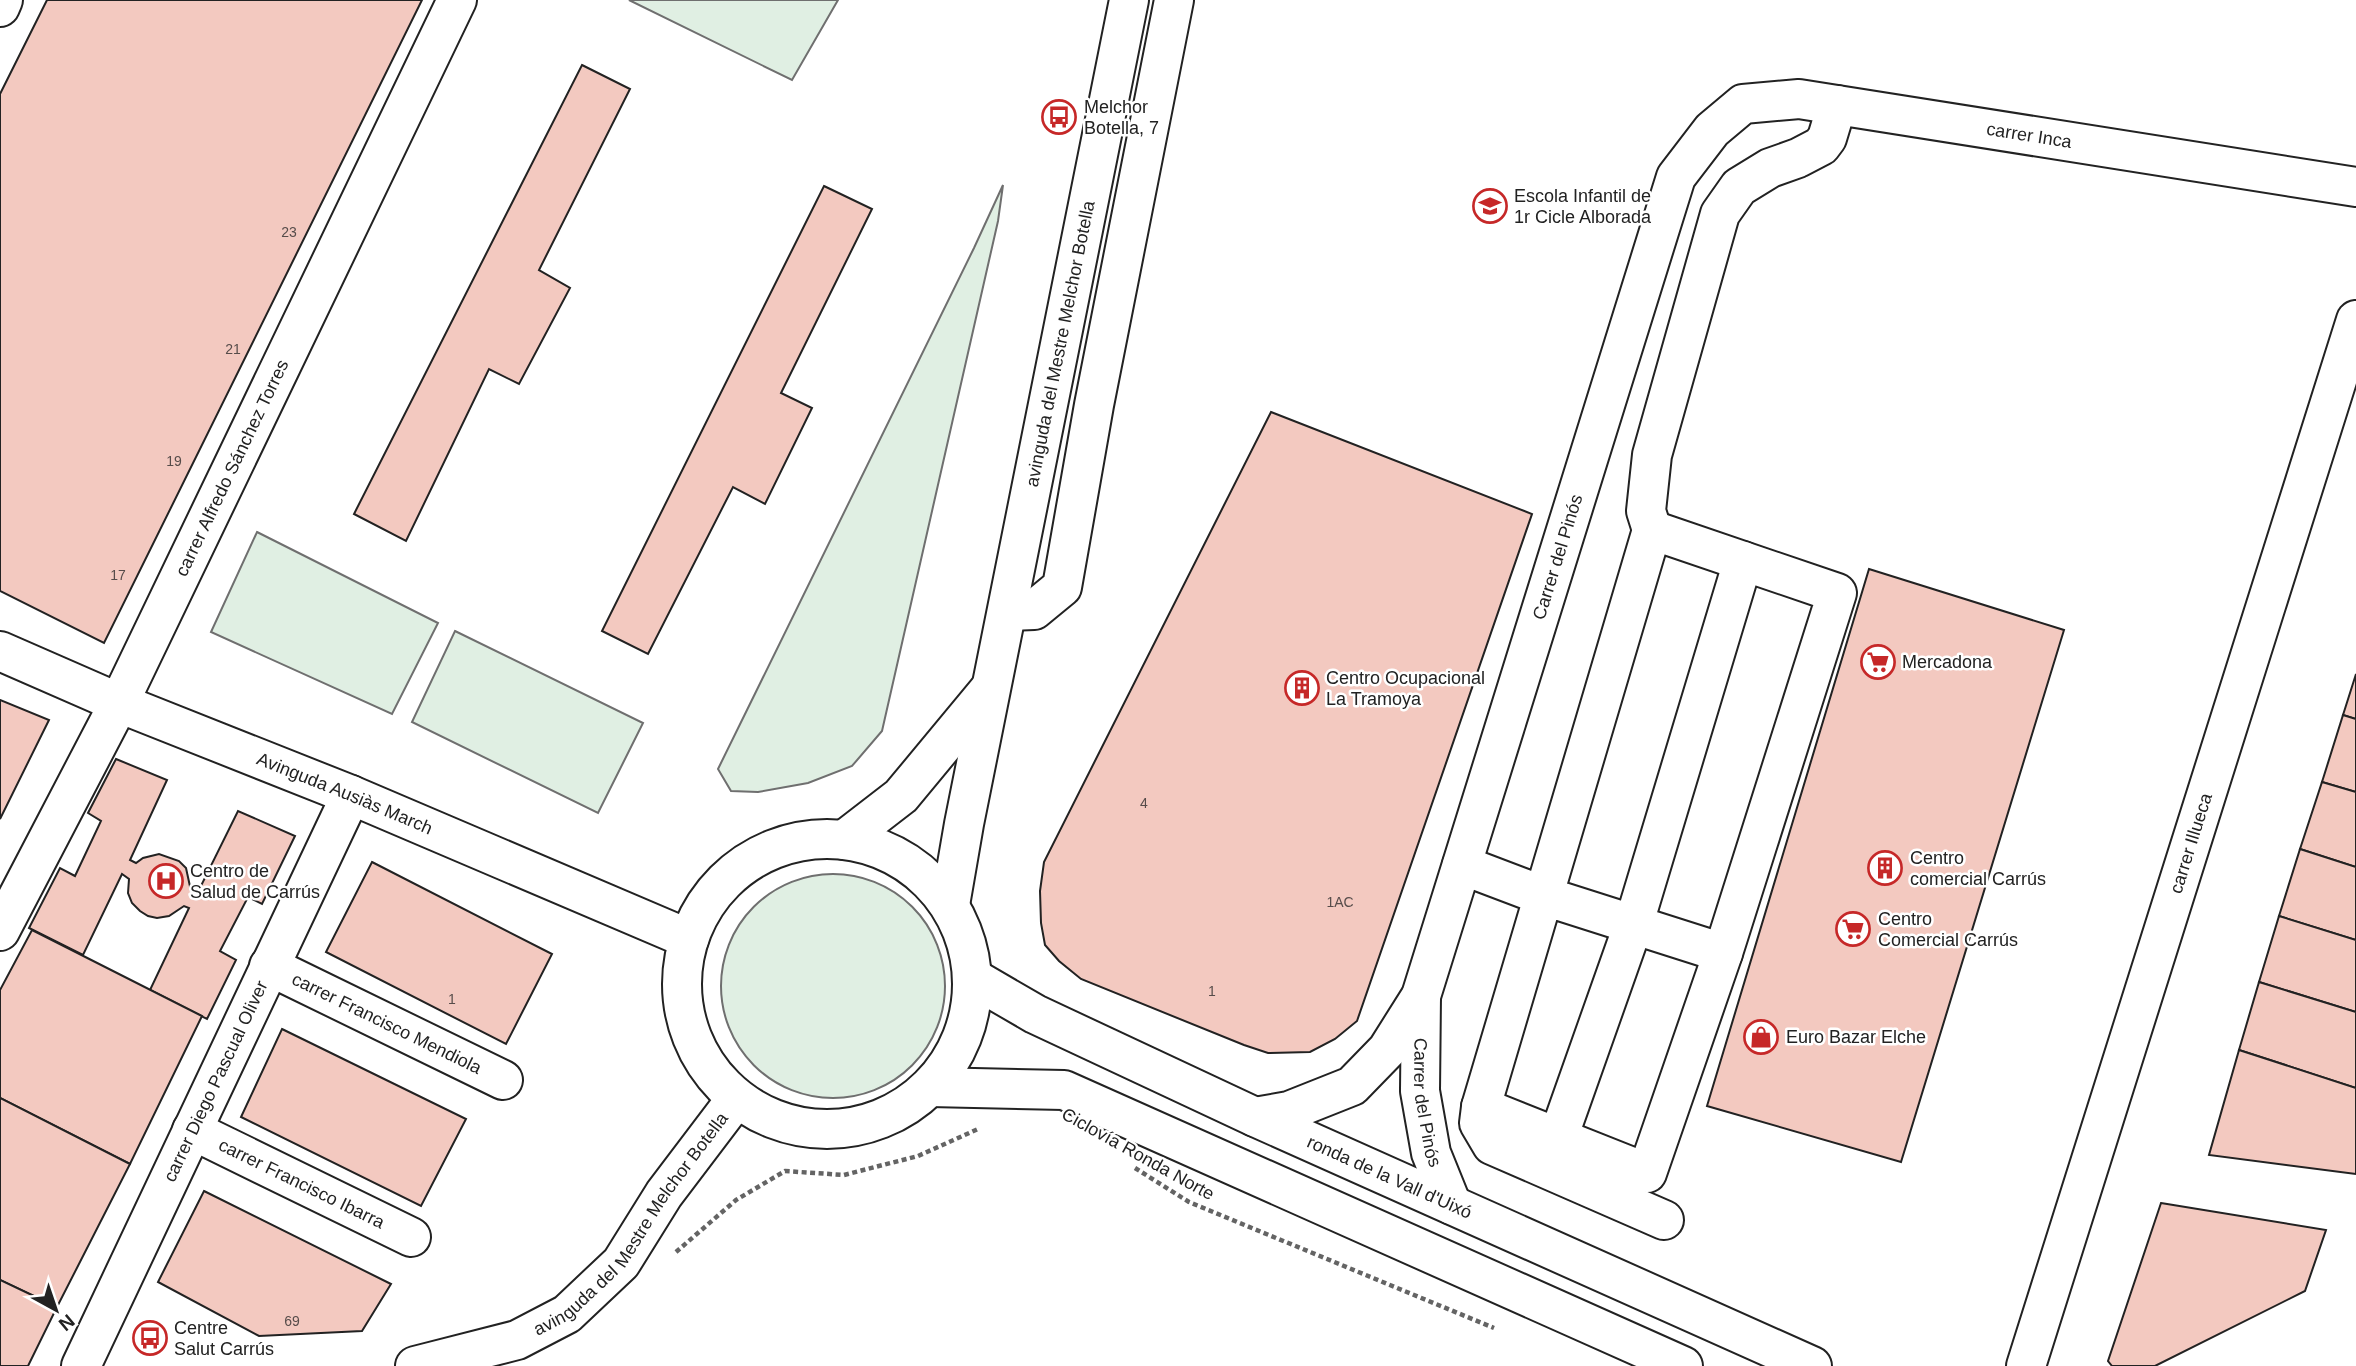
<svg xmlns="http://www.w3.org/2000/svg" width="2356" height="1366" font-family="Helvetica,sans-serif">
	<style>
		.green { fill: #e0efe3; stroke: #6f6f6f; stroke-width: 2 }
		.building { fill: #f3c9c0; stroke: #222; stroke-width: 2 }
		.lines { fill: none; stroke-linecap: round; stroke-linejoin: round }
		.minor-casing { stroke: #222; stroke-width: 42 }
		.path { stroke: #646464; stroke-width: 4.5; stroke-dasharray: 5 3.5; stroke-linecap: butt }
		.minor { stroke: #fff; stroke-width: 38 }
		.labels { text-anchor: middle; stroke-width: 5; stroke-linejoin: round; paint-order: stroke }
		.number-label { font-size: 14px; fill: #564c4a }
		.poi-label { font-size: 18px; fill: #222; stroke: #fff; text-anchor: start }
		.street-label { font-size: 18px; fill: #222; stroke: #fff }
	</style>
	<rect width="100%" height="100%" fill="#fff"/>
	<g class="green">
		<path d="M629,0H838L792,80Z"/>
		<path d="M1003,185L998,221L882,731L852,766L808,783L758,792L731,791L718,769L974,248Z"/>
		<path d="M257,532L438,623L392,714L211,632Z"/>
		<path d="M455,631L643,723L598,813L412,722Z"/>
		<circle cx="833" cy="986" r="112"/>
	</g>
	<g class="building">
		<path d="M47,0H422L104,643L0,591V94Z"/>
		<path d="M582,65L630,89L539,270L570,288L519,384L489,369L406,541L354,514Z"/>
		<path d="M824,186L872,209L781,393L812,408L765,504L733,487L648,654L602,631Z"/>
		<path d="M1271,412L1532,514L1357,1021L1335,1039L1310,1052L1268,1053L1244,1045L1081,979L1059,961L1045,945L1041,923L1040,891L1044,862Z"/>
		<path d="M1869,569L2064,630L1901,1162L1707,1106Z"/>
		<path d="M2356,674V719L2343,715Z"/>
		<path d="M0,700L49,720L0,819Z"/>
		<path d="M2343,715L2356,719V792L2322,782Z"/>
		<path d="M116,759L167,780L130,860L136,863L143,858L159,854L179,861L186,868L191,891L197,894L238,811L295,836L262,904L248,897L220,951L236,960L207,1019L150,990L189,908L184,906L169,916L157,918L148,916L140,911L132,903L128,893L129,879L122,874L83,955L29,928L60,868L75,876L101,821L88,813Z"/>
		<path d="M2322,782L2356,792V867L2300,849Z"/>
		<path d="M2300,849L2356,867V940L2279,916Z"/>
		<path d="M372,862L552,954L506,1044L326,952Z"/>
		<path d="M2279,916L2356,940V1012L2259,982Z"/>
		<path d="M32,930L202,1016L130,1164L0,1098V990Z"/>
		<path d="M2259,982L2356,1012V1088L2239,1050Z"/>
		<path d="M282,1029L466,1119L421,1206L241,1117Z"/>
		<path d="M2239,1050L2356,1088V1174L2209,1155Z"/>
		<path d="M0,1098L130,1164L57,1307L0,1280Z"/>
		<path d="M204,1191L391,1284L362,1331L259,1336L158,1282Z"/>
		<path d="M2161,1203L2326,1230L2305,1291L2155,1366H2112L2108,1361Z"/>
		<path d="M0,1280L57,1307L28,1366H0Z"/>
	</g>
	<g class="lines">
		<g class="minor-casing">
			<g id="minor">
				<path d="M0,7L3,0"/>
				<path d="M1652,530L1646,511L1652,455L1720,214L1739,187L1770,168L1798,158L1821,146L1827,138L1837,105"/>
				<path d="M1008,611L1034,610L1062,587L1094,405L1174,0"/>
				<path id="s1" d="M0,651L119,703L351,795L689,939"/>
				<circle cx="827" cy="984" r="145"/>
				<path d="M844,840L901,796L989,690"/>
				<path d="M1462,865L1544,896L1723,953L1837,593L1652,530L1481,1107L1479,1123L1492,1145L1664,1220"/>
				<path id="s2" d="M950,905L964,824L1129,0"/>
				<path id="s3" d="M0,931L119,703L457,0"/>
				<path id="s4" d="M269,966L503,1080"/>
				<path id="s5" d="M973,978L1035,1014L1255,1117L1812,1366"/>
				<path id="s6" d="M1421,996L1420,1091L1431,1153L1452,1205"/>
				<path d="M930,1087L1064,1090L1683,1366"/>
				<path d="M1481,1107L1647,1173L1723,953"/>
				<path id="s7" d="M1255,1117L1289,1111L1352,1086L1387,1050L1421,996L1676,177L1712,130L1743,104L1799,99L2356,187"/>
				<path id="s8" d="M192,1130L411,1237"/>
				<path d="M1558,1138L1634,923L1743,561"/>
				<path id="s9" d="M81,1366L351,795"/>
				<path id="s10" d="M415,1366L517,1340L567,1314L621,1263L664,1194L736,1099"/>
				<path id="s11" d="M2026,1366L2356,320"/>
			</g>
		</g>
		<g class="path">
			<path d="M1135,1168L1189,1202L1494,1328"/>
			<path d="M676,1252L736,1200L785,1171L844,1175L918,1156L978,1129"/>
		</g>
		<use href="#minor" class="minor"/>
	</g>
	<defs>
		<g id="bus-ring" transform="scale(1.75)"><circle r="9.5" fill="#fff" stroke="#c62828" stroke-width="1.5"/><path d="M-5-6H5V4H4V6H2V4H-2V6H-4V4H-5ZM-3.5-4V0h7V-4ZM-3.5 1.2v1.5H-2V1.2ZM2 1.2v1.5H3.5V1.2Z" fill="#c62828"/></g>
		<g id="school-ring" transform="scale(1.75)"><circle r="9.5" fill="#fff" stroke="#c62828" stroke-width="1.5"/><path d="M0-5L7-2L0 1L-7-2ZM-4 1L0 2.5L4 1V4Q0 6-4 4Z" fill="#c62828"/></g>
		<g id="supermarket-ring" transform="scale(1.75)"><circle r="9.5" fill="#fff" stroke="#c62828" stroke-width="1.5"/><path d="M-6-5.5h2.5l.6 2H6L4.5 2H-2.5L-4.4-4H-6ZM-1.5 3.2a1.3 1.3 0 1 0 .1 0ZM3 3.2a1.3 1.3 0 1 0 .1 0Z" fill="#c62828"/></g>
		<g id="building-ring" transform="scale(1.75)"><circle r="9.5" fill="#fff" stroke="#c62828" stroke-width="1.5"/><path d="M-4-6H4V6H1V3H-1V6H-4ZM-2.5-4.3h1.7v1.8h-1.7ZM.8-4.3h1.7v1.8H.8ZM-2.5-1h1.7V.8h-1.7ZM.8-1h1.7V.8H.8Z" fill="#c62828"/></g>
		<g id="hospital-ring" transform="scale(1.75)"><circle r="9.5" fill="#fff" stroke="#c62828" stroke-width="1.5"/><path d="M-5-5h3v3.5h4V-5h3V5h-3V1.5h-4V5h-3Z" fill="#c62828"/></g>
		<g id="shop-ring" transform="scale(1.75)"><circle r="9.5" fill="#fff" stroke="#c62828" stroke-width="1.5"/><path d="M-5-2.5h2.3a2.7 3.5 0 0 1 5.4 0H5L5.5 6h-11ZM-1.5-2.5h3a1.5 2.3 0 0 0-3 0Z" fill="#c62828"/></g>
	</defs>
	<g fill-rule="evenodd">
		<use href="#bus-ring" x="1059" y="117"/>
		<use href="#school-ring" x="1490" y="206"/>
		<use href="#supermarket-ring" x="1878" y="662"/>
		<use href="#building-ring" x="1302" y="688"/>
		<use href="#building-ring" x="1885" y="868"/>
		<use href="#hospital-ring" x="166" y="881"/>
		<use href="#supermarket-ring" x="1853" y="929"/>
		<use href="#shop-ring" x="1761" y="1037"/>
		<use href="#bus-ring" x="150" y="1338"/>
	</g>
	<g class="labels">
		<g class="number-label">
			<text x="289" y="237">23</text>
			<text x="233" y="354">21</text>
			<text x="174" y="466">19</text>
			<text x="118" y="580">17</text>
			<text x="1144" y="808">4</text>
			<text x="1340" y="907">1AC</text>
			<text x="1212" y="996">1</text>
			<text x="452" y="1004">1</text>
			<text x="292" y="1326">69</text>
		</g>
		<g class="poi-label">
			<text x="1084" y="113">Melchor<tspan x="1084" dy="21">Botella, 7</tspan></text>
			<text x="1514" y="202">Escola Infantil de<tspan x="1514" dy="21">1r Cicle Alborada</tspan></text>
			<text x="1902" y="668">Mercadona</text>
			<text x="1326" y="684">Centro Ocupacional<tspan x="1326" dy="21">La Tramoya</tspan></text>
			<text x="1910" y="864">Centro<tspan x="1910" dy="21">comercial Carrús</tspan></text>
			<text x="190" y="877">Centro de<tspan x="190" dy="21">Salud de Carrús</tspan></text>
			<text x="1878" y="925">Centro<tspan x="1878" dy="21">Comercial Carrús</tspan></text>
			<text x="1786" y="1043">Euro Bazar Elche</text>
			<text x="174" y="1334">Centre<tspan x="174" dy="21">Salut Carrús</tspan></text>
		</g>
		<g class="street-label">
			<text dy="6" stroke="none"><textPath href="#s7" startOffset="1463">carrer Inca</textPath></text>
			<text dy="6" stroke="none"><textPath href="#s2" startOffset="572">avinguda del Mestre Melchor Botella</textPath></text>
			<text dy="6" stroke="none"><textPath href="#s3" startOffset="518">carrer Alfredo Sánchez Torres</textPath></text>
			<text dy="6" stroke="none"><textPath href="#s7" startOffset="676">Carrer del Pinós</textPath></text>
			<text dy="6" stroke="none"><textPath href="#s1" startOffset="373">Avinguda Ausiàs March</textPath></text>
			<text dy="6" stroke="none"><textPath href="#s11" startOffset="548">carrer Illueca</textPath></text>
			<text dy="6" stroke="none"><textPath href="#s4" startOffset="131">carrer Francisco Mendiola</textPath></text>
			<text dy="6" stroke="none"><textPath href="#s9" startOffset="315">carrer Diego Pascual Oliver</textPath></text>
			<text dy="6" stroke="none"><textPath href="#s6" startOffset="107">Carrer del Pinós</textPath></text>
			<text transform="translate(1138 1154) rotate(29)" y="6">Ciclovía Ronda Norte</text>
			<text dy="6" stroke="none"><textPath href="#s5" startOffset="462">ronda de la Vall d'Uixó</textPath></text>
			<text dy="6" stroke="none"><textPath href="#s8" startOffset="122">carrer Francisco Ibarra</textPath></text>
			<text dy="6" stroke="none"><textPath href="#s10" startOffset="271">avinguda del Mestre Melchor Botella</textPath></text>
		</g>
	</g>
	<g transform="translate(56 1310) rotate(140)" stroke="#ffffff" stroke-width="5" paint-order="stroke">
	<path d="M0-5L12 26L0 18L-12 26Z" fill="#222222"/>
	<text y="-10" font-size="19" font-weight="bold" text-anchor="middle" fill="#222222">N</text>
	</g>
</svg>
